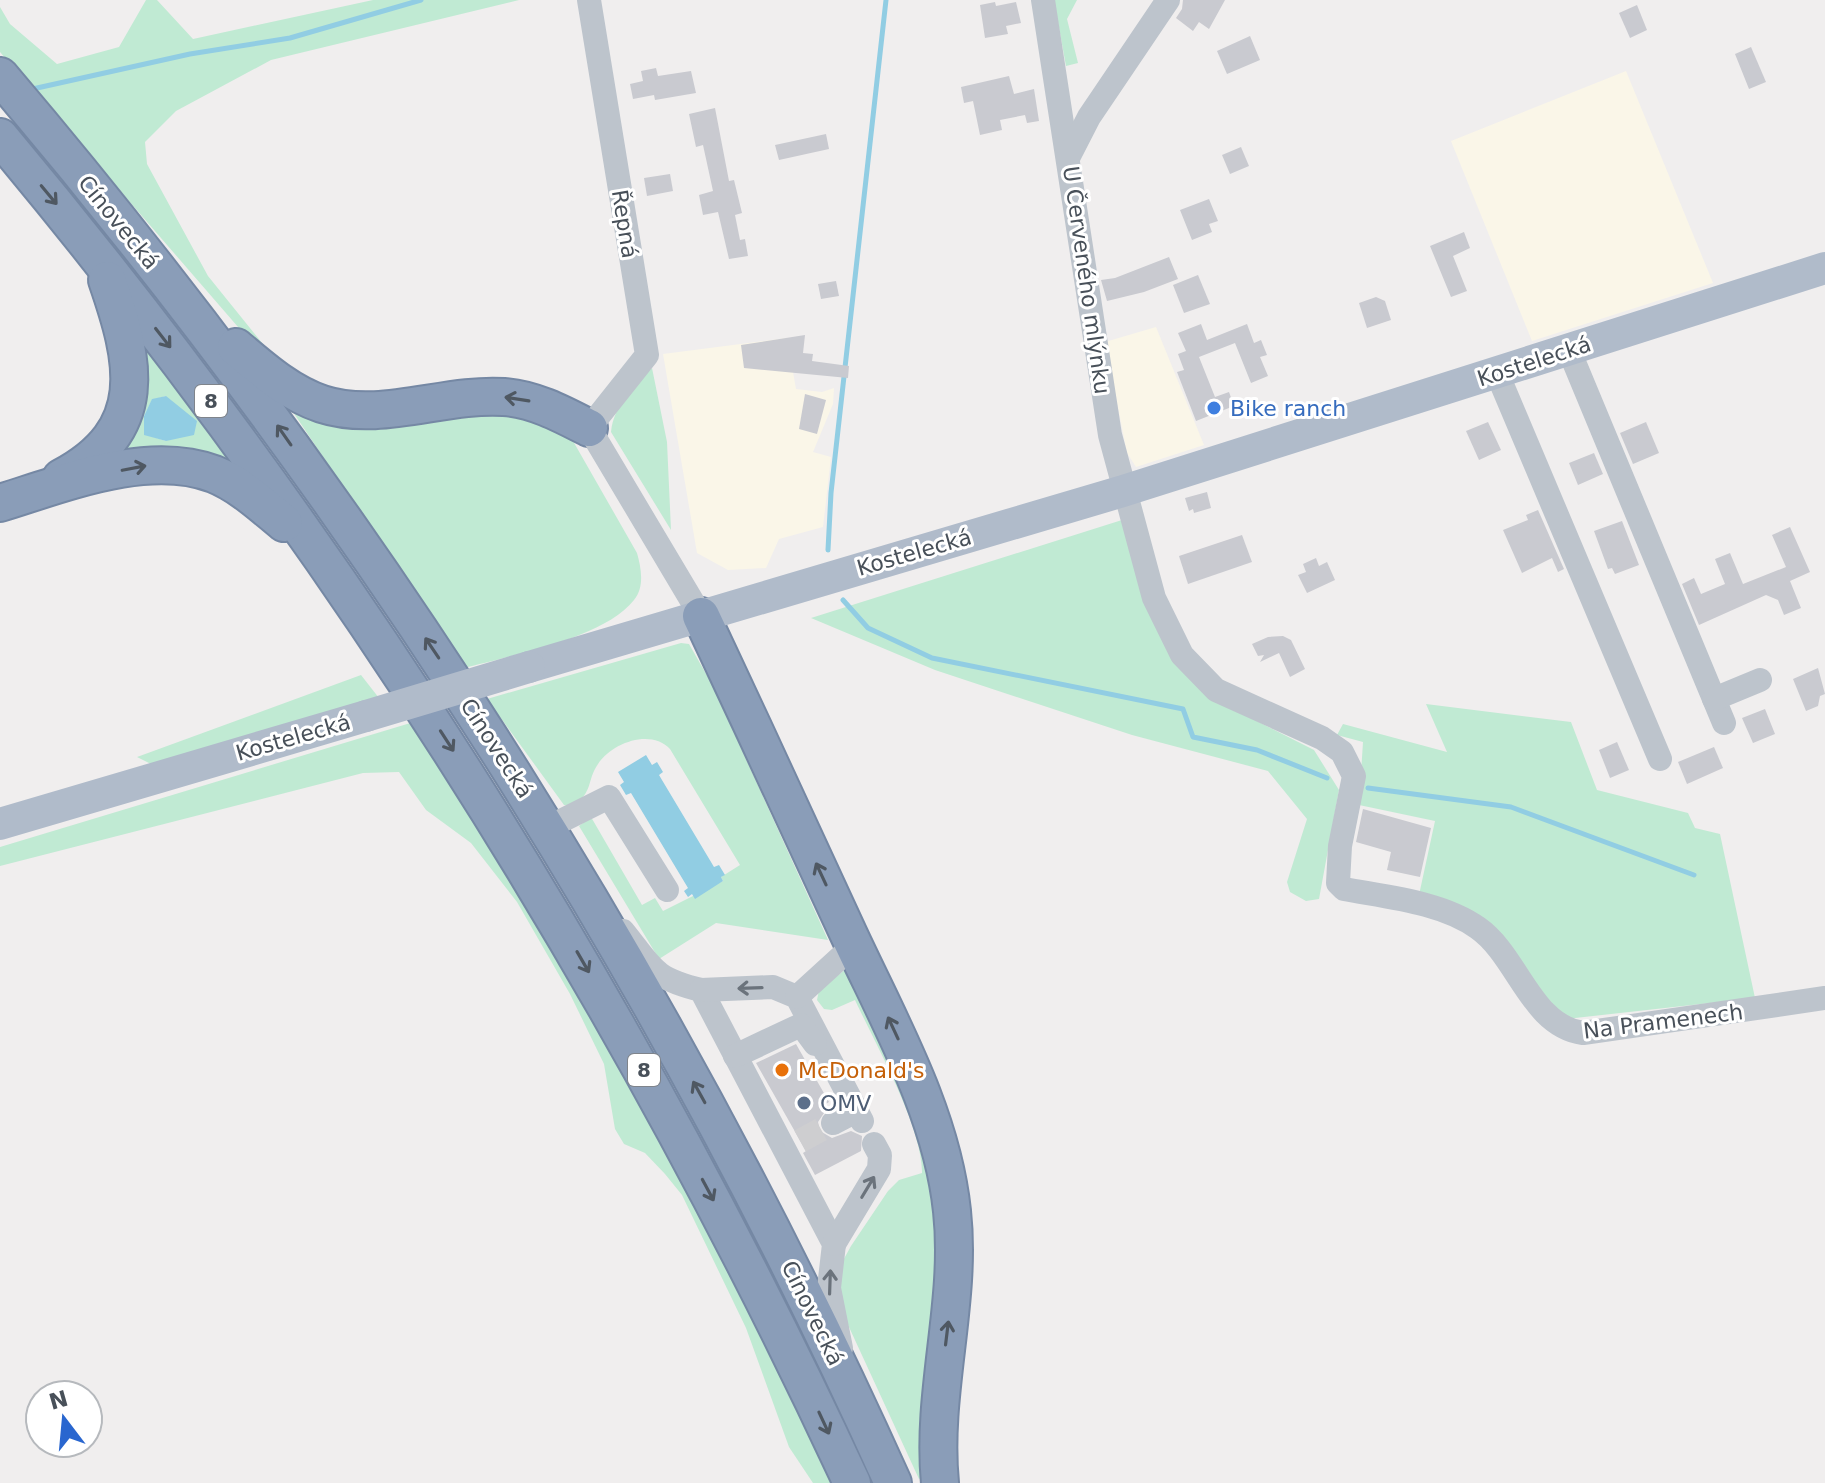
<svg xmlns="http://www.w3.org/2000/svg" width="1825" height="1483" font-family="'DejaVu Sans',sans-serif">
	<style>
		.commercial { fill: #faf6e8 }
		.green { fill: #c0ead3; fill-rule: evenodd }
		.water { fill: #91cde3 }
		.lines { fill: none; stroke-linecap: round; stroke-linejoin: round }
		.stream { stroke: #91cde3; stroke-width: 5 }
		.building { fill: #c9cad0 }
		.minor-tunnel { stroke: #ceced0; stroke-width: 24; stroke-dasharray: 24 12; stroke-linecap: butt }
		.highway-casing { stroke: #7588a4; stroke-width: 40 }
		.minor { stroke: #bdc4cc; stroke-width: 24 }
		.major { stroke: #b0bbca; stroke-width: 32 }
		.highway { stroke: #8a9db8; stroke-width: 36 }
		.major-bridge { stroke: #b0bbca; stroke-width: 32 }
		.oneway { stroke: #4f5862 }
		.oneway2 { stroke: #6b737c }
		.shop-dot { fill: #3f7fe0; stroke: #fff; stroke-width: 3 }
		.food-dot { fill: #e8710a; stroke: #fff; stroke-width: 3 }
		.service-dot { fill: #5c6f8a; stroke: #fff; stroke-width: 3 }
		.labels { text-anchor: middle; stroke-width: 6; stroke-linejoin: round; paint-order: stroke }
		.shield { fill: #fff; stroke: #7f848b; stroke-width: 2 }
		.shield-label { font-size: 20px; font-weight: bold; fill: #485059 }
		.street-label { font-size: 22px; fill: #485059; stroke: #fff }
		.shop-label { font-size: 22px; fill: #366cbe; stroke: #fff; text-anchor: start }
		.food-label { font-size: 22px; fill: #c56008; stroke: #fff; text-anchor: start }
		.service-label { font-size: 22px; fill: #4e5e75; stroke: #fff; text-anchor: start }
	</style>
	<rect width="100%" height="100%" fill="#f0eeee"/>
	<g class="commercial">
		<path d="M1626,71L1713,283L1532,341L1451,141Z"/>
		<path d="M1156,327L1204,445L1136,467L1127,453L1105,342Z"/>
		<path d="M787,338L796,389L822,392L834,388L833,404L813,452L831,457L823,527L779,539L766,568L728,570L697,553L663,354Z"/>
	</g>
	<g class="green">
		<path d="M146,0H157L193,39L373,0H519L271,60L176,111L145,142L147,164L208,276L275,359L264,357L0,52V7L10,24L57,64L119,47Z"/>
		<path d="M1054,0H1077L1067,19L1078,63L1066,66Z"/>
		<path d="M147,345L247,476L111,461L145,382ZM166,396V441L144,434V416L152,400Z"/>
		<path d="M652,368L667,442L671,530L611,432C614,404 634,388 652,368Z"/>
		<path d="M507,408L547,420L573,441L637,553C641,567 645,587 634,600C603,639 511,655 464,668L291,409Z"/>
		<path d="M1122,520L1221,703L1314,750L1339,790L1319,899L1306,901L1290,892L1287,882L1307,819L1268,771L1132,735L935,670L811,618Z"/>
		<path d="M681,643L689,644L713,686L828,940L716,923L659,959L579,826L591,817L642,905L655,898L663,911L723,881L721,877L740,865L670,749C651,729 613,742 598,764C586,782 594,791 573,806L564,805L487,699Z"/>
		<path d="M361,675L379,698L151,764L137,757Z"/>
		<path d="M1426,704L1571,722L1597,790L1688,813L1695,828L1720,834L1755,998L1566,1019L1548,999L1419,895L1435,821L1359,805L1363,742L1337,735L1343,724L1447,752Z"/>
		<path d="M417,721L648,1109L713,1232L835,1483H813L789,1447L746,1328L682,1195L665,1174L645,1153L624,1144L615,1129L604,1064L570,994L517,902L471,843L426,810L399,772L363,773L0,866V847Z"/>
		<path d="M850,966L921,1122L942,1222L922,1477L919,1479L843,1314L837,1289L840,1266L851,1246L888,1191L899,1180L922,1173C923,1128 875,1043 855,1000L832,1010L824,1009L817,1000L819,990Z"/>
	</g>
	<g class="water">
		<path d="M166,396L197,421L194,435L166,441L144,435V416L152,399Z"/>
		<path d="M646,755L652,765L657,762L663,772L659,775L714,867L719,865L725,875L721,877L723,881L695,899L692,894L688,897L684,891L688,888L631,793L626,795L620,785L624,782L618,772Z"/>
	</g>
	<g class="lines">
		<g class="stream">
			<path d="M28,90L190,54L290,38L421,0"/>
			<path d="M828,550L831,493L886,0"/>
			<path d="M843,600L868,628L932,658L1183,709L1193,737L1257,750L1327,778"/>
			<path d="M1368,788L1511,807L1694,875"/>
		</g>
	</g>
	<g class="building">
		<path d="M1183,0H1225L1209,29L1199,22L1193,31L1176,18L1182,9Z"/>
		<path d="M995,2L996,6L1016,2L1021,23L1006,26L1008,34L985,38L980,5Z"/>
		<path d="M1637,5L1647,30L1630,38L1619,13Z"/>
		<path d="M1250,36L1260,60L1227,74L1217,51Z"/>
		<path d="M1751,47L1766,82L1749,89L1735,54Z"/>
		<path d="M656,68L658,76L691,71L696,93L655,100L654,95L633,99L630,84L643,81L641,71Z"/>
		<path d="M1009,76L1014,94L1034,89L1039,121L1027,123L1025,115L1000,120L1002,130L980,135L973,101L964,103L961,87Z"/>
		<path d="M715,108L729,181L734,180L742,213L735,215L740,240L745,239L748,256L729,259L718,212L703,215L699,195L713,191L703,145L696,147L689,114Z"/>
		<path d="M826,134L829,149L779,160L775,145Z"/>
		<path d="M1241,147L1249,166L1230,174L1222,155Z"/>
		<path d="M670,174L673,191L647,196L644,178Z"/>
		<path d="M1209,199L1218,221L1209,224L1212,232L1192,240L1180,210Z"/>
		<path d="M1464,232L1470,248L1453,256L1467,291L1451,297L1430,246Z"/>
		<path d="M1169,257L1178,279L1144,292L1107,301L1101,280L1115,278Z"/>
		<path d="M1198,275L1210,304L1184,313L1173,285Z"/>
		<path d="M836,281L839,296L821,299L818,284Z"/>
		<path d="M1376,297L1385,301L1391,320L1367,328L1359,303Z"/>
		<path d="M1201,324L1207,340L1247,324L1254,343L1261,340L1267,355L1260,357L1268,376L1251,383L1235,343L1199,357L1215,397L1229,392L1234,406L1196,421L1177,372L1184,370L1178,354L1186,351L1178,333Z"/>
		<path d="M805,335L803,353L813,354L812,361L849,366L848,378L744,368L741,345Z"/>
		<path d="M805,394L826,400L817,434L799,429Z"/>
		<path d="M1488,422L1501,450L1479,460L1466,431Z"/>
		<path d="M1646,422L1659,453L1633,464L1620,433Z"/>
		<path d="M1594,453L1603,474L1578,485L1569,463Z"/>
		<path d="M1207,492L1211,508L1194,513L1193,509L1189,511L1185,498Z"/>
		<path d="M1538,510L1564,569L1558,572L1552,558L1522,573L1503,530L1528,520L1526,515Z"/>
		<path d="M1622,521L1639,565L1615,574L1612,568L1608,569L1594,531Z"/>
		<path d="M1790,527L1810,572L1790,581L1801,608L1784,615L1778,600L1766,595L1699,625L1682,584L1694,578L1701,594L1725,584L1715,559L1730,553L1743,584L1786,567L1772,535Z"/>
		<path d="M1242,535L1252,562L1188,584L1179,556Z"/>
		<path d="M1316,558L1319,566L1327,562L1335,580L1307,593L1298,575L1306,572L1303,564Z"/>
		<path d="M1283,636L1291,640L1305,669L1290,677L1279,653L1260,662L1264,655L1258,656L1252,644L1268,637Z"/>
		<path d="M1818,668L1825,694L1820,696L1818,706L1806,711L1793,679Z"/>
		<path d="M1765,709L1775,734L1753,743L1742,718Z"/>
		<path d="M1617,742L1629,770L1610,778L1599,750Z"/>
		<path d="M1714,747L1723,768L1687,784L1678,762Z"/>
		<path d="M1363,809L1431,828L1420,877L1387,870L1391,852L1356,842Z"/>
		<path d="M796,1044L829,1102L824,1105L826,1110L818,1122L820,1131L832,1138L851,1131L862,1136L861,1151L815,1175L803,1153L806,1151L756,1063Z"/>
	</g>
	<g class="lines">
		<path class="minor-tunnel" d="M800,1141L833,1123"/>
		<g class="highway-casing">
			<g id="highway">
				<path d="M0,76C362,502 664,974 893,1483"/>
				<path d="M0,137C345,549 626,996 852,1483"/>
				<path d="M236,347C262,369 289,393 322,404C380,423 444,393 504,397C534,399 562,414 589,428"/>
				<path d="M61,478C152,430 135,361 107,280"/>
				<path d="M0,503C65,483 148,449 214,474C241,485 262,505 284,523"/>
				<path d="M701,616C751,722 800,829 849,935C890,1023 942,1114 952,1211C962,1302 931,1392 940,1483"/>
			</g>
		</g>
		<g class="minor">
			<path d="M589,0L647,355L589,428L701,616"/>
			<path d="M1043,0L1110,435L1154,598L1182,655L1216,690L1322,738L1342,752L1354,776L1340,846L1338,883L1344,889C1386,897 1442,902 1478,928C1518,956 1531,1026 1583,1033L1825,998"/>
			<path d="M1069,156L1089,117L1168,0"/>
			<path d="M1569,350L1724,723"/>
			<path d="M1497,373L1660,759"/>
			<path d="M1714,699L1760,680"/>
			<path d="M547,828L609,797L667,890"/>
			<path d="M623,931C653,968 652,978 701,990L834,1244L829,1288L841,1348"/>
			<path d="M701,990L773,987L797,997L862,1121"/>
			<path d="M797,997L854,945"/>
			<path d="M735,1056L801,1025L815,1044"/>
			<path d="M833,1123L856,1111"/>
			<path d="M834,1244L879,1169L880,1155L874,1144"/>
		</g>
		<g class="major">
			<path d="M529,667L1123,491L1825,268"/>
			<path d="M0,824L366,716"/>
		</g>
		<use href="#highway" class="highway"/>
		<path class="major-bridge" d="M366,716L529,667"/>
	</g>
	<defs><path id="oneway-shaft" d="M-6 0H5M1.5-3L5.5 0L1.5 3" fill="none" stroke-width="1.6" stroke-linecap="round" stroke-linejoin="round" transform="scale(2)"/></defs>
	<g class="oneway">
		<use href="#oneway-shaft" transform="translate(49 195) rotate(50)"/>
		<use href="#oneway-shaft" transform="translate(163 338) rotate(52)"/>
		<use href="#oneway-shaft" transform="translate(517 399) rotate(-171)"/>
		<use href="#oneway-shaft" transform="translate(284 435) rotate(-125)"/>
		<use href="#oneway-shaft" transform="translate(134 468) rotate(-11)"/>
		<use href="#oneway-shaft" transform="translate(432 648) rotate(-124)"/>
		<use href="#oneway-shaft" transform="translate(447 741) rotate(57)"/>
		<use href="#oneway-shaft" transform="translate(821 874) rotate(-115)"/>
		<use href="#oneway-shaft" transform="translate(583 962) rotate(60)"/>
		<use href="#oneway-shaft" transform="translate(893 1028) rotate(-115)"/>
		<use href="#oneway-shaft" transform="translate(699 1092) rotate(-119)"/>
		<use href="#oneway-shaft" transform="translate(708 1190) rotate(62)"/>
		<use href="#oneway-shaft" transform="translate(947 1333) rotate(-83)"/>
		<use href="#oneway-shaft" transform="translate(824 1423) rotate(65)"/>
	</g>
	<g class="oneway2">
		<use href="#oneway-shaft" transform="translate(750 988) rotate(178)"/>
		<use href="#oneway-shaft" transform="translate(868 1187) rotate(-59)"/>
		<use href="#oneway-shaft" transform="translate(830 1282) rotate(-88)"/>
	</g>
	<circle class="shop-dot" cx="1214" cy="408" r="8"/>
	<circle class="food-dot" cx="782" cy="1070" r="8"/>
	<circle class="service-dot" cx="804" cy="1103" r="8"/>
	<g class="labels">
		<g class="shield">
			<rect x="195" y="385" width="32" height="32" rx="6"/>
			<rect x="628" y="1054" width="32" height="32" rx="6"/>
		</g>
		<g class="shield-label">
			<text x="211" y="408">8</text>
			<text x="644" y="1077">8</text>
		</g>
		<g class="street-label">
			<text transform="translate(119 222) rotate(51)" y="8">Cínovecká</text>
			<text transform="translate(625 224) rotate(81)" y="8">Řepná</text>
			<text transform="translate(1087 280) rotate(82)" y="8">U Červeného mlýnku</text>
			<text transform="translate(1534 361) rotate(-18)" y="8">Kostelecká</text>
			<text transform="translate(914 552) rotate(-16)" y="8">Kostelecká</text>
			<text transform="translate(293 737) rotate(-16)" y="8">Kostelecká</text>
			<text transform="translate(497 748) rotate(57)" y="8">Cínovecká</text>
			<text transform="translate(1663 1021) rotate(-7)" y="8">Na Pramenech</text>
			<text transform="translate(813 1313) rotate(64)" y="8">Cínovecká</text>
		</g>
		<g class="shop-label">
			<text x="1230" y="416">Bike ranch</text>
		</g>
		<g class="food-label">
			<text x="798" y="1078">McDonald's</text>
		</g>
		<g class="service-label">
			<text x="820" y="1111">OMV</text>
		</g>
	</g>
	<g transform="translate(64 1419) rotate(344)"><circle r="38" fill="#ffffff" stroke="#b6b9bd" stroke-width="2"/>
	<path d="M0-6L14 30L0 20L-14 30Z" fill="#2966cf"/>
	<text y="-12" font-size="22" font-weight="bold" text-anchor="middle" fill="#485059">N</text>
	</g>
</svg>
